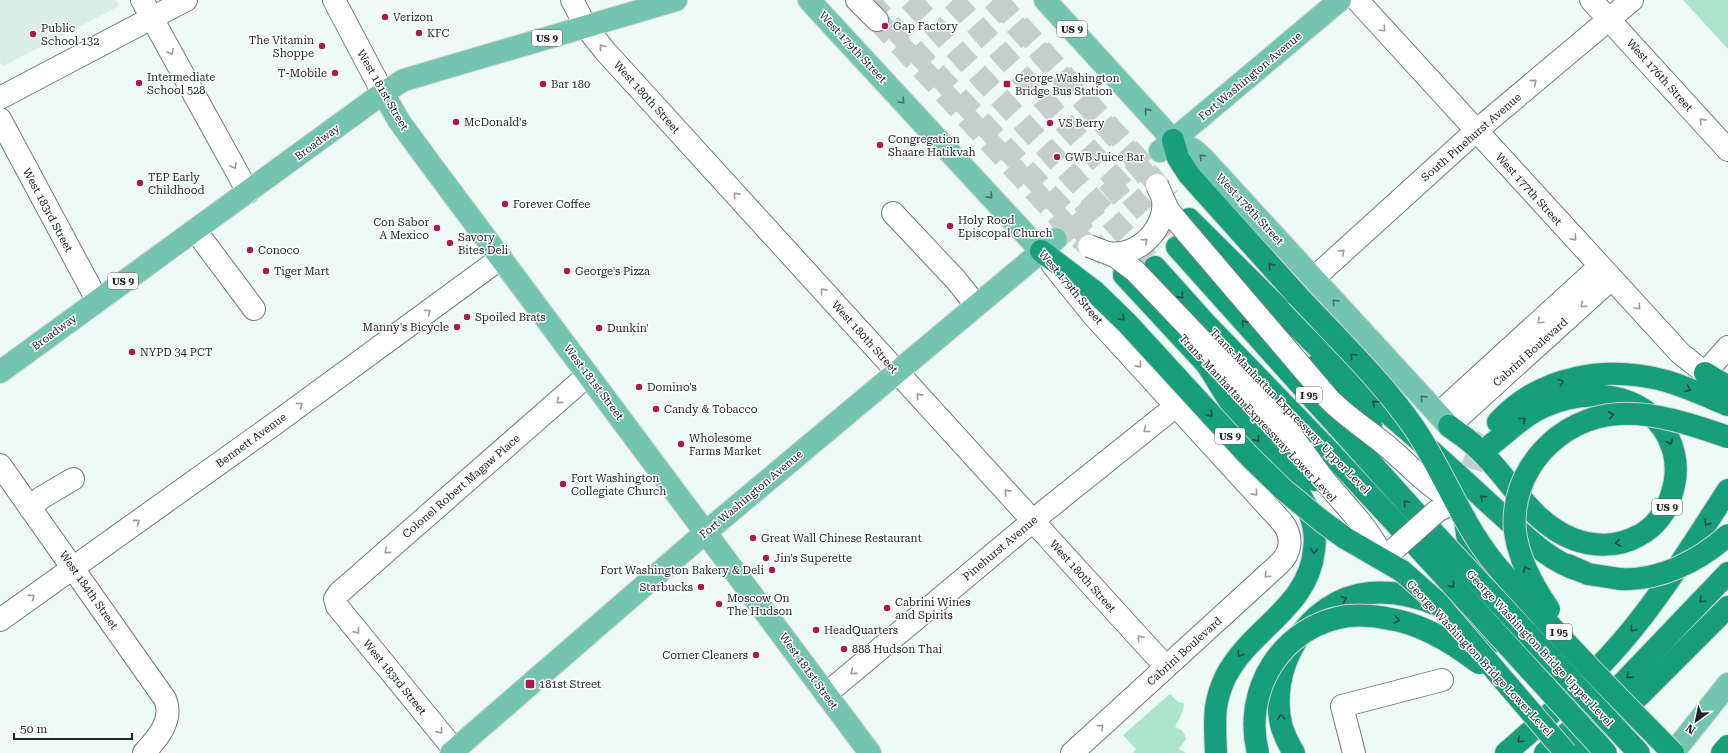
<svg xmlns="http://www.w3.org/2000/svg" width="1728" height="753" font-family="'Roboto Serif',serif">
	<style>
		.built { fill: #d9eee6 }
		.green { fill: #ade4cf }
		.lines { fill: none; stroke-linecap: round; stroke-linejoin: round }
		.minor-tunnel { stroke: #c4cfcb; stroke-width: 22; stroke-dasharray: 22 11; stroke-linecap: butt }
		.major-tunnel { stroke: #c4cfcb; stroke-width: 22; stroke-dasharray: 22 11; stroke-linecap: butt }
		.highway-tunnel { stroke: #c4cfcb; stroke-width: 22; stroke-dasharray: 22 11; stroke-linecap: butt }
		.minor-casing { stroke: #717c78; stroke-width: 24 }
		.major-casing { stroke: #d2d3d3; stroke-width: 24 }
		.highway-casing { stroke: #d2d3d3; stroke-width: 24 }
		.minor { stroke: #fff; stroke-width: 22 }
		.major { stroke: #74c5b0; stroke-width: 22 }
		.highway { stroke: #179e7b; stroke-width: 22 }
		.minor-bridge-casing { stroke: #717c78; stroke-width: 24; stroke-linecap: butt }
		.highway-bridge-casing { stroke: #d2d3d3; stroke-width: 24; stroke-linecap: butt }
		.minor-bridge { stroke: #fff; stroke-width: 22 }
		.highway-bridge { stroke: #179e7b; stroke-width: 22 }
		.oneway { stroke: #9b9d9c }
		.oneway2 { stroke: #466d62 }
		.oneway3 { stroke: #1d4f42 }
		.poi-dot { fill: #aa1952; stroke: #fff; stroke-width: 1.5 }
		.labels { text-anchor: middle; stroke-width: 3; stroke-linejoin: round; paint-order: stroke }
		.shield { fill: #fff; stroke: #636665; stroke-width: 1 }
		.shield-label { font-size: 10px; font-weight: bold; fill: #202523 }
		.poi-label { font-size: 11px; fill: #202523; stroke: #fff; text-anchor: start }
		.street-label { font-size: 11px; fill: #202523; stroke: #fff }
	</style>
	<rect width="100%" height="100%" fill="#edfaf5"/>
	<path class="built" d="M0,0H116L119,6L3,66L0,62Z"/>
	<g class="green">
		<path d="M1683,0H1728V49Z"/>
		<path d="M1170,694L1178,702L1184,703L1183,711L1175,727C1182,729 1184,732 1186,739L1179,749L1186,753H1134L1133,752L1136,749L1123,735Z"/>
	</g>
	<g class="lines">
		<g class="minor-tunnel">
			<path d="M997,0L1140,161L1157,185"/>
			<path d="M877,20L1075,235L1089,246"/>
		</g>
		<path class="major-tunnel" d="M1056,239L1160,151"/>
		<g class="highway-tunnel">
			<path d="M868,0L1107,257"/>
			<path d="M910,0L1155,267"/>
			<path d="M953,0L1177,247"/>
			<path d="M993,0L1170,198"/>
			<path d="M1465,501C1467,477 1474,457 1487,437"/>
		</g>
		<g class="minor-casing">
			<g id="minor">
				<path d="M142,0L248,192"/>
				<path d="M334,0L383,93"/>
				<path d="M572,0L586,27L605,51L1166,667"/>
				<path d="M857,0L877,20"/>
				<path d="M1357,0L1680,353L1705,373L1728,347"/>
				<path d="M1591,0L1728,150"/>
				<path d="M0,98L186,0"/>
				<path d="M0,119L97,300"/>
				<path d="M893,213L956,280L976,305"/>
				<path d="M195,230L254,309"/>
				<path d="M1052,264L1093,315L1282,522C1293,536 1292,552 1279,564L1072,753"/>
				<path d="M1314,278L1476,131L1632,0"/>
				<path d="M1438,414L1600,266"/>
				<path d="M1449,426L1611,279"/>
				<path d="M0,465L165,699C174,720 157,739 144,753"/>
				<path d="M30,508L41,498L73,479"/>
				<path d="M0,620L273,425L501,258"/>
				<path d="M826,694L1046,510L1176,406"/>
				<path d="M457,753L337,606L335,599L339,593L588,375"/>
				<path d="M1354,753L1342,706L1442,680"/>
			</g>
		</g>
		<g class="major-casing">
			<g id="major">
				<path d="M809,0L1041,251"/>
				<path d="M1045,0L1173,140L1194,150L1203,158L1449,426"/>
				<path d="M383,93L399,121L426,158L870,753"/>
				<path d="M1160,151L1340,0"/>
				<path d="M0,372L383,93L404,80L676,0"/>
				<path d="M451,753L706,532L1056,239"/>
				<path d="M1673,753L1728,684"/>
			</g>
		</g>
		<g class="highway-casing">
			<g id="highway">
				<path d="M1173,140L1178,158L1189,175L1297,295"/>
				<path d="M1189,219L1352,381C1384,411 1418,438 1450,468C1468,484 1486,501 1504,517C1527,538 1550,562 1581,571"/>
				<path d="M1177,247L1442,542"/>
				<path d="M1041,251L1094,291"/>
				<path d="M1155,267L1207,325L1327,449L1426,556"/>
				<path d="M1124,275L1214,372"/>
				<path d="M1204,360C1219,383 1232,407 1248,429C1267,454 1297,483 1309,512C1314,524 1316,537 1314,550C1309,607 1250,629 1226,676C1212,704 1215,723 1216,753"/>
				<path d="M1317,365L1371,426"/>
				<path d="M1705,373L1728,387"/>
				<path d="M1251,411L1315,480"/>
				<path d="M1498,422C1541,375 1607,365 1666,381C1687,387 1708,397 1728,405"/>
				<path d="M1449,426C1458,433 1468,439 1476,447C1510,477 1528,521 1573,539C1594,547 1618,547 1638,536C1654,528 1666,513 1671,496C1678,476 1677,455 1668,437C1644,391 1586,387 1543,407C1524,415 1509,431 1492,444"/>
				<path d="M1465,518C1467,542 1473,565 1485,586"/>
				<path d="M1568,565L1588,574L1620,579"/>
				<path d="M1294,753C1289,745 1285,737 1282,728C1266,669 1307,599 1370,593C1416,589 1462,613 1497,641"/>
				<path d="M1506,753C1545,719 1586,683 1620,644C1661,597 1694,542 1728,490"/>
				<path d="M1545,753L1617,689L1728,573"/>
				<path d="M1577,753L1641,694L1728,607"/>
				<path d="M1722,753L1728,746"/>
			</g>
		</g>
		<use href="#minor" class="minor"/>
		<use href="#major" class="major"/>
		<use href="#highway" class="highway"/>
		<g class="minor-bridge-casing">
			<g id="minor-bridge">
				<path d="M1157,185L1168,210L1177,221L1328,398C1346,417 1368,430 1388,447C1410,466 1429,487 1455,502"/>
				<path d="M1089,246L1115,256L1135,271L1284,427C1299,444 1311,463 1325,481C1346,507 1370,528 1383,559L1437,511L1455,502"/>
				<path d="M1109,253C1137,258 1167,228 1163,200"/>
			</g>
		</g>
		<g class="highway-bridge-casing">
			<g id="highway-bridge">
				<path d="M1094,291L1127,323L1249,456L1284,490L1323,522L1345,538L1402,571L1436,601L1566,753"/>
				<path d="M1297,295C1336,337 1383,382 1415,429C1443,471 1460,519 1491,559C1503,575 1518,589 1531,604C1576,656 1625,704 1673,753"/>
				<path d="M1442,542L1639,753"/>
				<path d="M1426,556L1606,753"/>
				<path d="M1620,579C1660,581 1699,561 1728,535"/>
				<path d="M1549,609C1533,586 1519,560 1515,532C1509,471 1559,417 1619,414C1656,412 1693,425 1728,437"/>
				<path d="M1258,753C1242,690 1282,625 1348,616C1362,615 1377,616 1390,619C1423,624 1453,643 1479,663"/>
			</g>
		</g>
		<use href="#minor-bridge" class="minor-bridge"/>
		<use href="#highway-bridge" class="highway-bridge"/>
	</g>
	<defs><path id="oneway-chevron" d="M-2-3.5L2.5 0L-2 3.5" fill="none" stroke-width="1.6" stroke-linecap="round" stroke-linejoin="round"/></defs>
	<g class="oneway">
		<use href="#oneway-chevron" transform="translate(1383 29) rotate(47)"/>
		<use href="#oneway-chevron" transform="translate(602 47) rotate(-128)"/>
		<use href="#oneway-chevron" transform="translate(171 52) rotate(61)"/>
		<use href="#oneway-chevron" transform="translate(1534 82) rotate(-40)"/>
		<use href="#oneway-chevron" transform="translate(1702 121) rotate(-132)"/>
		<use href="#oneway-chevron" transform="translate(234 166) rotate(61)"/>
		<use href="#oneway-chevron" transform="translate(736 195) rotate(-132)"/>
		<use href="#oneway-chevron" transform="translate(1574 238) rotate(48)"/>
		<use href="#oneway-chevron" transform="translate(1145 241) rotate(-42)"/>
		<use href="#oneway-chevron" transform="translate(1342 252) rotate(-42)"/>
		<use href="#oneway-chevron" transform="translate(823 291) rotate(-132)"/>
		<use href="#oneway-chevron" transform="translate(1583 305) rotate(138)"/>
		<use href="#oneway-chevron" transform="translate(1638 307) rotate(47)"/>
		<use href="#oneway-chevron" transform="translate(428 312) rotate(-36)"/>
		<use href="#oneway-chevron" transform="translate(1540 321) rotate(137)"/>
		<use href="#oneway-chevron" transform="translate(1139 365) rotate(48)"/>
		<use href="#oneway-chevron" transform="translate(919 396) rotate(-132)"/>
		<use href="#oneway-chevron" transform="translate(559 401) rotate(139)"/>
		<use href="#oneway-chevron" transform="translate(300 405) rotate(-36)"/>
		<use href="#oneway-chevron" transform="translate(1146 430) rotate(141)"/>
		<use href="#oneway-chevron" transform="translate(1007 492) rotate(-132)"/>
		<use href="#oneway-chevron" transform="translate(1255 493) rotate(48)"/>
		<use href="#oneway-chevron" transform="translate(137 522) rotate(-36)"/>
		<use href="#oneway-chevron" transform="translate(387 551) rotate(139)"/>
		<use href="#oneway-chevron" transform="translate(1267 575) rotate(138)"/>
		<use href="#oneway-chevron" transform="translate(32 597) rotate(-36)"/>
		<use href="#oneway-chevron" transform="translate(357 631) rotate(51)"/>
		<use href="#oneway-chevron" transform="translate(1140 638) rotate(-132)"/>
		<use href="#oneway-chevron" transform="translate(853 672) rotate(140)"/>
		<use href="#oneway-chevron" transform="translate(1101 727) rotate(-42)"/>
		<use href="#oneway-chevron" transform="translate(440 731) rotate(51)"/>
	</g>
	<g class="oneway2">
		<use href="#oneway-chevron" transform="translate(902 101) rotate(47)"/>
		<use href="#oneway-chevron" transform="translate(1147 111) rotate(-132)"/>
		<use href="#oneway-chevron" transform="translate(1202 157) rotate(-136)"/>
		<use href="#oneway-chevron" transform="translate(990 196) rotate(47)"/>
		<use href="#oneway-chevron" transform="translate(1335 302) rotate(-133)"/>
		<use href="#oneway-chevron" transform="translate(1423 398) rotate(-133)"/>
	</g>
	<g class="oneway3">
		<use href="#oneway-chevron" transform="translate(1271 266) rotate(-132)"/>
		<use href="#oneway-chevron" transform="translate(1181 296) rotate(48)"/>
		<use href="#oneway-chevron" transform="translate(1122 318) rotate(45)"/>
		<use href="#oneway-chevron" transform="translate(1244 323) rotate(-132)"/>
		<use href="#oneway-chevron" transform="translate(1353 356) rotate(-133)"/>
		<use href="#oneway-chevron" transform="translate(1561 382) rotate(-20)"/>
		<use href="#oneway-chevron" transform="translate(1688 389) rotate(22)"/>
		<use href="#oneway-chevron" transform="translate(1375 403) rotate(-138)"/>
		<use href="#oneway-chevron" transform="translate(1210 414) rotate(48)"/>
		<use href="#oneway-chevron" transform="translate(1611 415) rotate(-7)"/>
		<use href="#oneway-chevron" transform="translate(1523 420) rotate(-38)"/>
		<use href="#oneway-chevron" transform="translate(1257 439) rotate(52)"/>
		<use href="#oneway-chevron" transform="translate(1670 442) rotate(67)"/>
		<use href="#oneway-chevron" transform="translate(1483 498) rotate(-138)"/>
		<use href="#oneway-chevron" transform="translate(1406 503) rotate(-132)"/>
		<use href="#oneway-chevron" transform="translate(1707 523) rotate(123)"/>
		<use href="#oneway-chevron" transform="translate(1618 543) rotate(171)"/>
		<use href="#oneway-chevron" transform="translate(1314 551) rotate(95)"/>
		<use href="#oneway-chevron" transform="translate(1526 569) rotate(-113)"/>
		<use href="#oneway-chevron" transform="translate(1452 585) rotate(48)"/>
		<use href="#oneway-chevron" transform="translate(1344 599) rotate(-21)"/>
		<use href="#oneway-chevron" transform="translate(1702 600) rotate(134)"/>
		<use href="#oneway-chevron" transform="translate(1397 620) rotate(13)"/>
		<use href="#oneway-chevron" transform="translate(1633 629) rotate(129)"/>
		<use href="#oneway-chevron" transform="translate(1240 654) rotate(127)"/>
		<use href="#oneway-chevron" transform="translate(1629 676) rotate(134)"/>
		<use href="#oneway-chevron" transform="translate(1281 717) rotate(-98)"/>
		<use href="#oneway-chevron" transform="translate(1520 740) rotate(138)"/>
	</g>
	<g class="poi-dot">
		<circle cx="385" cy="17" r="4"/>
		<circle cx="885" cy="26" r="4"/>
		<circle cx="419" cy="33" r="4"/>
		<circle cx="33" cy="34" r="4"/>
		<circle cx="322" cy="46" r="4"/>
		<circle cx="335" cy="73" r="4"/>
		<circle cx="139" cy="83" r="4"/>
		<circle cx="543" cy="84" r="4"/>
		<rect x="1003" y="80" width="8" height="8" rx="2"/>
		<circle cx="456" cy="122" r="4"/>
		<circle cx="1050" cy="123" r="4"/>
		<circle cx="880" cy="145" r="4"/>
		<circle cx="1057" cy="157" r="4"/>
		<circle cx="140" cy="183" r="4"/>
		<circle cx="505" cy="204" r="4"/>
		<circle cx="950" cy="226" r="4"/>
		<circle cx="437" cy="228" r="4"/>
		<circle cx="450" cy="243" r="4"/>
		<circle cx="250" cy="250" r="4"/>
		<circle cx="266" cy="271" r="4"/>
		<circle cx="567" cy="271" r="4"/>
		<circle cx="467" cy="317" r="4"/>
		<circle cx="457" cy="327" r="4"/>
		<circle cx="599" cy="328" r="4"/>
		<circle cx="132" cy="352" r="4"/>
		<circle cx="639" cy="387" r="4"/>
		<circle cx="656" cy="409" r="4"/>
		<circle cx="681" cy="444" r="4"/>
		<circle cx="563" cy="484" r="4"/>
		<circle cx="753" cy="538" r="4"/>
		<circle cx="766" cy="558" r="4"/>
		<circle cx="772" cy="570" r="4"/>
		<circle cx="701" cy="587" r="4"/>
		<circle cx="719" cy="604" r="4"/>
		<circle cx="887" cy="608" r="4"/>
		<circle cx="816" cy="630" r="4"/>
		<circle cx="844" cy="649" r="4"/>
		<circle cx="756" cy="655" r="4"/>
		<rect x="525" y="679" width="10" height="10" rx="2"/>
	</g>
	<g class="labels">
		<g class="shield">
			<rect x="1057" y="21" width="30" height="16" rx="3"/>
			<rect x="532" y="30" width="30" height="16" rx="3"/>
			<rect x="108" y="273" width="30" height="16" rx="3"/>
			<rect x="1296" y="387" width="26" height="16" rx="3"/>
			<rect x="1215" y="428" width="30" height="16" rx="3"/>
			<rect x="1652" y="499" width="30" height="16" rx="3"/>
			<rect x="1546" y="624" width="26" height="16" rx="3"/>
		</g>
		<g class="shield-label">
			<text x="1072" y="33">US 9</text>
			<text x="547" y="42">US 9</text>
			<text x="123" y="285">US 9</text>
			<text x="1309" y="399">I 95</text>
			<text x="1230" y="440">US 9</text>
			<text x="1667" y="511">US 9</text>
			<text x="1559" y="636">I 95</text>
		</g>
		<g class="poi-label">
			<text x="393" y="21">Verizon</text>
			<text x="893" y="30">Gap Factory</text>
			<text x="41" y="32">Public<tspan x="41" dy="13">School 132</tspan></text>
			<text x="427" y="37">KFC</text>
			<text x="314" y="44" text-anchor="end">The Vitamin<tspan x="314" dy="13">Shoppe</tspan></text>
			<text x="327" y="77" text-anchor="end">T-Mobile</text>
			<text x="147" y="81">Intermediate<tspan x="147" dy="13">School 528</tspan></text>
			<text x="1015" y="82">George Washington<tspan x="1015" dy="13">Bridge Bus Station</tspan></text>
			<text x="551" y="88">Bar 180</text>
			<text x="464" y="126">McDonald's</text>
			<text x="1058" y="127">VS Berry</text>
			<text x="888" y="143">Congregation<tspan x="888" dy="13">Shaare Hatikvah</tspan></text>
			<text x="1065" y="161">GWB Juice Bar</text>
			<text x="148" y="181">TEP Early<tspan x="148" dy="13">Childhood</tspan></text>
			<text x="513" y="208">Forever Coffee</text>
			<text x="958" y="224">Holy Rood<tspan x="958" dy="13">Episcopal Church</tspan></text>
			<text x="429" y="226" text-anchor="end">Con Sabor<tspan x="429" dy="13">A Mexico</tspan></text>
			<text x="458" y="241">Savory<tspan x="458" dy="13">Bites Deli</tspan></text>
			<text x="258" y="254">Conoco</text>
			<text x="274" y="275">Tiger Mart</text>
			<text x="575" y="275">George's Pizza</text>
			<text x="475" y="321">Spoiled Brats</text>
			<text x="449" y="331" text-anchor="end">Manny's Bicycle</text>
			<text x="607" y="332">Dunkin'</text>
			<text x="140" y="356">NYPD 34 PCT</text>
			<text x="647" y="391">Domino's</text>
			<text x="664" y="413">Candy &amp; Tobacco</text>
			<text x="689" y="442">Wholesome<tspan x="689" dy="13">Farms Market</tspan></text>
			<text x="571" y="482">Fort Washington<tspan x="571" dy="13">Collegiate Church</tspan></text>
			<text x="761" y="542">Great Wall Chinese Restaurant</text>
			<text x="774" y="562">Jin's Superette</text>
			<text x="764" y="574" text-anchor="end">Fort Washington Bakery &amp; Deli</text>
			<text x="693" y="591" text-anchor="end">Starbucks</text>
			<text x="727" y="602">Moscow On<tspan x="727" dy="13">The Hudson</tspan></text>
			<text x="895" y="606">Cabrini Wines<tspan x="895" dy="13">and Spirits</tspan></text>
			<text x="824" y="634">HeadQuarters</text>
			<text x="852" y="653">888 Hudson Thai</text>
			<text x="748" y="659" text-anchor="end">Corner Cleaners</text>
			<text x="539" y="688">181st Street</text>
		</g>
		<g class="street-label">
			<text transform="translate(853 47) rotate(47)" y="4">West 179th Street</text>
			<text transform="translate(1660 75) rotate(48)" y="4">West 176th Street</text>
			<text transform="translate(1250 76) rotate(-40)" y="4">Fort Washington Avenue</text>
			<text transform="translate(383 90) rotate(60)" y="4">West 181st Street</text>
			<text transform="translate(647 97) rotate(48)" y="4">West 180th Street</text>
			<text transform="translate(1471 137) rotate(-41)" y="4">South Pinehurst Avenue</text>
			<text transform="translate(317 142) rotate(-36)" y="4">Broadway</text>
			<text transform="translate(1529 189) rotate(48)" y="4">West 177th Street</text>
			<text transform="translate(1250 209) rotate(47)" y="4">West 178th Street</text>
			<text transform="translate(48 210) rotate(62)" y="4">West 183rd Street</text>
			<text transform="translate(1071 287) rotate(50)" y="4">West 179th Street</text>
			<text transform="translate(54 332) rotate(-36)" y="4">Broadway</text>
			<text transform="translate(865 337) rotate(48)" y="4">West 180th Street</text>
			<text transform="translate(1530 352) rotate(-42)" y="4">Cabrini Boulevard</text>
			<text transform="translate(594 382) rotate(53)" y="4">West 181st Street</text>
			<text transform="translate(1290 411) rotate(46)" y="4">Trans-Manhattan Expressway Upper Level</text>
			<text transform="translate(1258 418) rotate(47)" y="4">Trans-Manhattan Expressway Lower Level</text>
			<text transform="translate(251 440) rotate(-36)" y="4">Bennett Avenue</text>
			<text transform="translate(461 486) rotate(-41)" y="4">Colonel Robert Magaw Place</text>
			<text transform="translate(751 494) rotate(-40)" y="4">Fort Washington Avenue</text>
			<text transform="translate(1000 548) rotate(-40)" y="4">Pinehurst Avenue</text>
			<text transform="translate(1083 576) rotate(48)" y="4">West 180th Street</text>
			<text transform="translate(89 590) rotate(55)" y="4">West 184th Street</text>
			<text transform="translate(1540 648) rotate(47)" y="4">George Washington Bridge Upper Level</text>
			<text transform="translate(1184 651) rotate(-42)" y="4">Cabrini Boulevard</text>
			<text transform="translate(1480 658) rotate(47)" y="4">George Washington Bridge Lower Level</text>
			<text transform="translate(809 671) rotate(54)" y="4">West 181st Street</text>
			<text transform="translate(395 677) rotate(51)" y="4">West 183rd Street</text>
		</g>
	</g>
	<g transform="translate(1696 721) rotate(213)" stroke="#ffffff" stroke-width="3" paint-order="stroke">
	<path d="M0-3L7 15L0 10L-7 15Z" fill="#202523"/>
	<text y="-6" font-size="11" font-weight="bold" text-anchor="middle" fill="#202523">N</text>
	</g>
	<path d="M14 733v6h118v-6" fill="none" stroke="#202523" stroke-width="2"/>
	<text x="20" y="733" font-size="12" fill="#202523" stroke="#ffffff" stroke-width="3" paint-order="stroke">50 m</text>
</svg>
